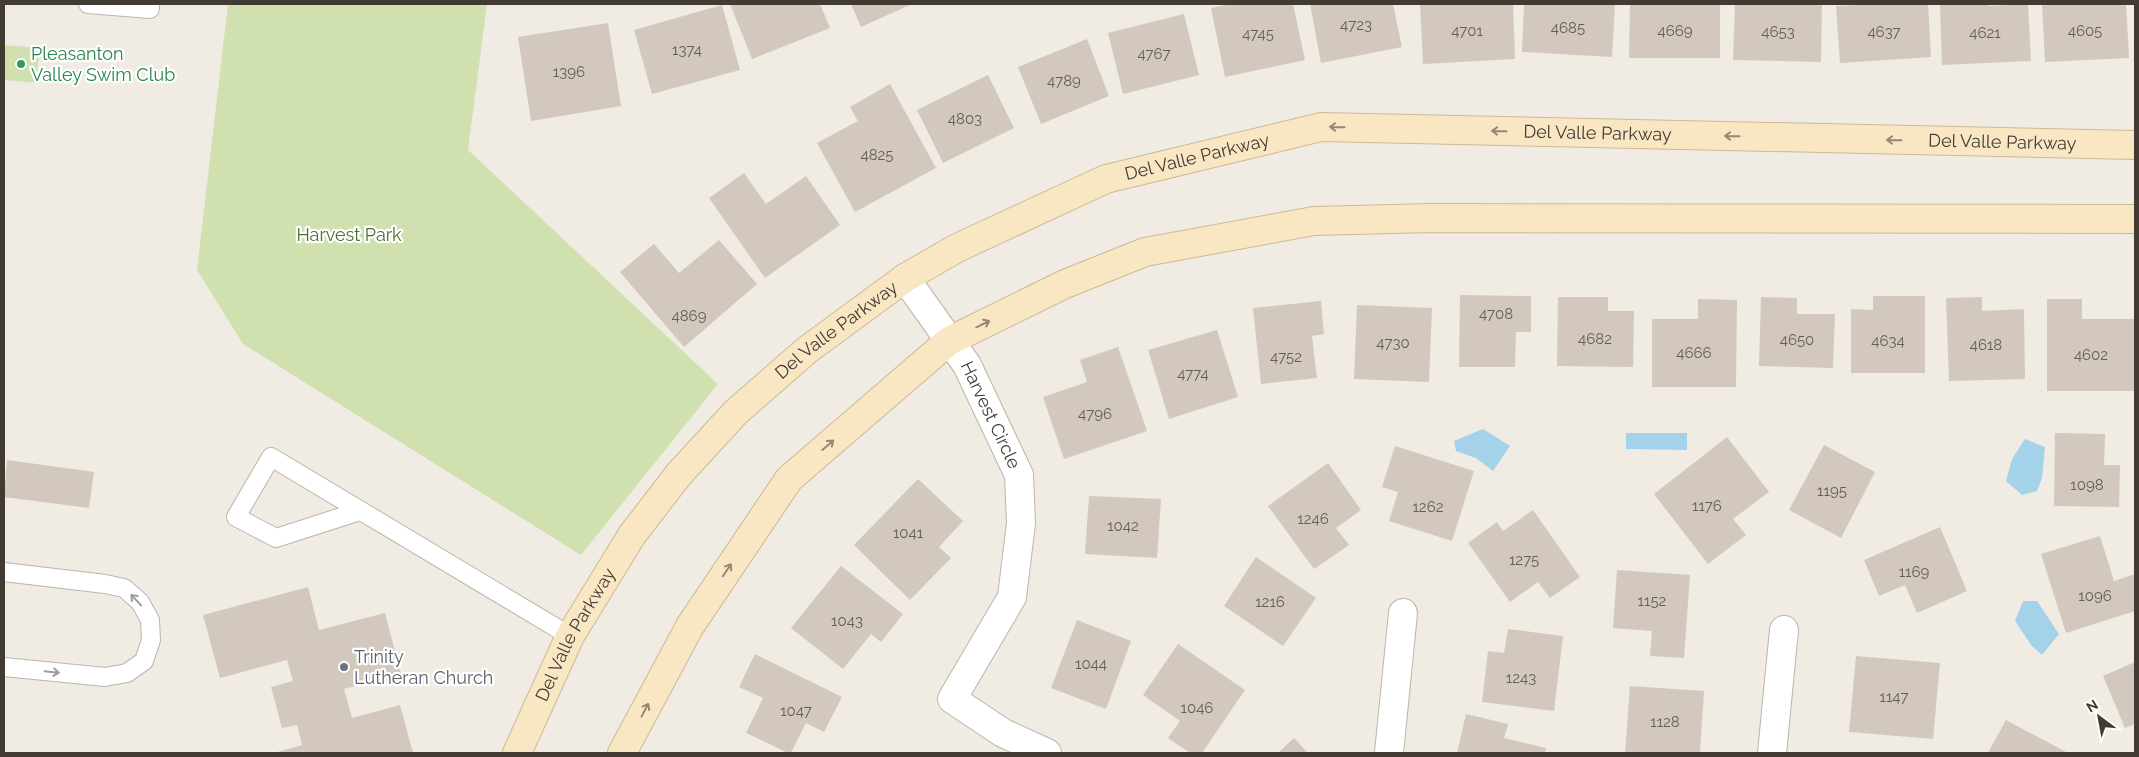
<svg xmlns="http://www.w3.org/2000/svg" width="2139" height="757" font-family="Raleway,sans-serif">
	<style>
		.green { fill: #d0e1af }
		.water { fill: #a4d3e9 }
		.building { fill: #d3c8bd }
		.lines { fill: none; stroke-linecap: round; stroke-linejoin: round }
		.lane-casing { stroke: #bdb4aa; stroke-width: 20 }
		.street-casing { stroke: #bdb4aa; stroke-width: 30 }
		.secondary-casing { stroke: #ccb996; stroke-width: 30 }
		.lane { stroke: #fff; stroke-width: 18 }
		.street { stroke: #fff; stroke-width: 28 }
		.secondary { stroke: #f9e7c4; stroke-width: 28 }
		.oneway { stroke: #948875 }
		.oneway2 { stroke: #a09d9a }
		.leisure-dot { fill: #2e9e5b; stroke: #fff; stroke-width: 2 }
		.worship-dot { fill: #6b7280; stroke: #fff; stroke-width: 2 }
		.labels { text-anchor: middle; stroke-width: 4.5; stroke-linejoin: round; paint-order: stroke }
		.number-label { font-size: 15px; fill: #665e56 }
		.leisure-label { font-size: 18px; fill: #27864d; stroke: #fff; text-anchor: start }
		.street-label { font-size: 18px; fill: #413b34; stroke: #fff }
		.park-label { font-size: 18px; fill: #4c6d2d; stroke: #fff }
		.worship-label { font-size: 18px; fill: #5b616d; stroke: #fff; text-anchor: start }
	</style>
	<rect width="100%" height="100%" fill="#f0ebe3"/>
	<g class="green">
		<path d="M228,4H487L468,150L718,384L581,555L243,344L197,270Z"/>
		<path d="M4,45L40,48L36,83L4,80Z"/>
	</g>
	<g class="water">
		<path d="M1483,429L1510,446L1493,471L1476,458L1456,451L1454,441Z"/>
		<path d="M1626,433H1687V450L1626,449Z"/>
		<path d="M2025,439L2045,447L2042,478L2037,491L2022,495L2006,481L2012,459Z"/>
		<path d="M2023,601H2037L2059,634L2042,655L2031,645L2015,621Z"/>
	</g>
	<g class="building">
		<path d="M730,4H820L830,28L752,59Z"/>
		<path d="M851,4H912L861,27Z"/>
		<path d="M1231,4H1293L1305,60L1225,77L1211,8Z"/>
		<path d="M1310,4H1393L1402,47L1321,63Z"/>
		<path d="M1420,4H1513L1515,59L1423,64Z"/>
		<path d="M1524,4H1615L1612,57L1522,52Z"/>
		<path d="M1630,4H1720V58H1629Z"/>
		<path d="M1735,4H1822L1821,62L1733,60Z"/>
		<path d="M1875,4H1928L1931,57L1840,63L1836,6Z"/>
		<path d="M1940,4H1988L1989,6L2028,4L2031,61L1942,65Z"/>
		<path d="M2042,4H2126L2129,58L2045,62Z"/>
		<path d="M722,5L740,70L652,94L634,30Z"/>
		<path d="M1184,14L1199,75L1123,94L1108,33Z"/>
		<path d="M608,23L621,106L531,121L518,37Z"/>
		<path d="M1087,39L1109,96L1041,124L1018,67Z"/>
		<path d="M988,75L1014,128L943,163L917,110Z"/>
		<path d="M890,84L936,168L855,212L817,143L858,121L850,107Z"/>
		<path d="M744,173L766,204L806,176L840,225L765,278L709,198Z"/>
		<path d="M719,240L757,284L684,347L620,272L654,244L679,273Z"/>
		<path d="M1460,295L1531,296V332H1516L1515,367H1459Z"/>
		<path d="M1873,296H1925V373H1851V309L1873,310Z"/>
		<path d="M1558,297H1608V311H1634L1633,367L1557,366Z"/>
		<path d="M1761,297L1797,298V314H1835L1833,368L1759,366Z"/>
		<path d="M1982,297V311L2024,309L2025,379L1949,381L1946,298Z"/>
		<path d="M1698,299L1737,300L1736,387H1652V319H1698Z"/>
		<path d="M2047,299H2082V319H2135V391H2047Z"/>
		<path d="M1321,301L1324,334L1312,336L1317,378L1261,384L1253,308Z"/>
		<path d="M1357,305L1432,308L1429,382L1354,379Z"/>
		<path d="M1217,330L1238,397L1169,419L1148,350Z"/>
		<path d="M1118,347L1147,431L1064,459L1043,397L1087,382L1080,360Z"/>
		<path d="M2055,433L2105,434L2104,465H2120L2119,507L2054,506Z"/>
		<path d="M1727,437L1769,492L1733,519L1746,535L1708,564L1654,494Z"/>
		<path d="M1824,445L1875,472L1841,538L1789,510Z"/>
		<path d="M1395,446L1474,471L1452,541L1389,521L1398,492L1382,487Z"/>
		<path d="M7,460L94,472L89,508L4,497Z"/>
		<path d="M1328,463L1361,510L1336,528L1349,545L1314,569L1268,506Z"/>
		<path d="M918,479L963,521L939,547L951,558L910,600L854,545Z"/>
		<path d="M1089,496L1161,499L1157,558L1085,554Z"/>
		<path d="M1533,510L1580,577L1550,598L1538,582L1510,602L1468,543L1497,522L1503,531Z"/>
		<path d="M1940,527L1967,591L1917,613L1905,585L1879,596L1864,560Z"/>
		<path d="M2100,536L2114,581L2135,574V611L2066,633L2041,554Z"/>
		<path d="M1256,557L1316,598L1283,646L1224,606Z"/>
		<path d="M841,566L903,614L881,642L871,634L843,669L791,628Z"/>
		<path d="M1617,570L1690,575L1684,658L1650,656L1652,631L1613,628Z"/>
		<path d="M308,587L319,630L385,613L401,674L344,689L352,718L400,705L413,753H274L302,745L297,725L282,728L271,687L293,681L287,660L220,678L203,615Z"/>
		<path d="M1077,620L1131,641L1106,709L1051,688Z"/>
		<path d="M1508,629L1563,636L1554,711L1482,702L1488,651L1504,653Z"/>
		<path d="M1178,644L1245,690L1202,753H1190L1168,738L1180,721L1143,695Z"/>
		<path d="M755,654L842,697L824,732L806,723L791,753H788L746,733L763,698L739,687Z"/>
		<path d="M1856,656L1940,663L1933,739L1849,732Z"/>
		<path d="M2135,662V724L2125,728L2103,676Z"/>
		<path d="M1630,686L1704,691L1700,753H1625Z"/>
		<path d="M1466,714L1508,724L1504,738L1546,748L1545,753H1457Z"/>
		<path d="M2006,720L2068,753H1988Z"/>
		<path d="M1294,738L1308,753H1278Z"/>
	</g>
	<g class="lines">
		<g class="lane-casing">
			<g id="lane">
				<path d="M88,4L150,9V4"/>
				<path d="M360,511L276,538L236,517L271,457L570,636"/>
				<path d="M4,572L105,584L124,588L140,602L150,620L151,640L144,661L127,673L105,677L4,667"/>
			</g>
		</g>
		<g class="street-casing">
			<g id="street">
				<path id="s1" d="M905,278L967,365L1019,475L1021,523L1012,597L952,699L1003,733L1047,753"/>
				<path d="M1389,753L1403,613"/>
				<path d="M1772,753L1784,630"/>
			</g>
		</g>
		<g class="secondary-casing">
			<g id="secondary">
				<path id="s2" d="M517,753L570,636L632,535L679,474L736,412L807,350L905,278L957,248L1106,179L1321,127L2135,145"/>
				<path d="M622,753L690,626L789,479L949,341L1065,284L1145,252L1314,221L1431,218L2135,219"/>
			</g>
		</g>
		<use href="#lane" class="lane"/>
		<use href="#street" class="street"/>
		<use href="#secondary" class="secondary"/>
	</g>
	<defs><path id="oneway-shaft" d="M-6 0H5M1.5-3L5.5 0L1.5 3" fill="none" stroke-width="1.6" stroke-linecap="round" stroke-linejoin="round" transform="scale(1.25)"/></defs>
	<g class="oneway">
		<use href="#oneway-shaft" transform="translate(1337 127) rotate(-179)"/>
		<use href="#oneway-shaft" transform="translate(1499 131) rotate(-179)"/>
		<use href="#oneway-shaft" transform="translate(1732 136) rotate(-179)"/>
		<use href="#oneway-shaft" transform="translate(1894 140) rotate(-179)"/>
		<use href="#oneway-shaft" transform="translate(983 324) rotate(-26)"/>
		<use href="#oneway-shaft" transform="translate(828 445) rotate(-41)"/>
		<use href="#oneway-shaft" transform="translate(727 570) rotate(-56)"/>
		<use href="#oneway-shaft" transform="translate(645 710) rotate(-62)"/>
	</g>
	<g class="oneway2">
		<use href="#oneway-shaft" transform="translate(136 600) rotate(-133)"/>
		<use href="#oneway-shaft" transform="translate(52 672) rotate(6)"/>
	</g>
	<circle class="leisure-dot" cx="21" cy="64" r="5"/>
	<circle class="worship-dot" cx="344" cy="667" r="5"/>
	<g class="labels">
		<g class="number-label">
			<text x="1356" y="30">4723</text>
			<text x="1568" y="33">4685</text>
			<text x="1467" y="36">4701</text>
			<text x="1675" y="36">4669</text>
			<text x="2085" y="36">4605</text>
			<text x="1778" y="37">4653</text>
			<text x="1884" y="37">4637</text>
			<text x="1985" y="38">4621</text>
			<text x="1258" y="39">4745</text>
			<text x="687" y="55">1374</text>
			<text x="1154" y="59">4767</text>
			<text x="569" y="77">1396</text>
			<text x="1064" y="86">4789</text>
			<text x="965" y="124">4803</text>
			<text x="877" y="160">4825</text>
			<text x="1496" y="319">4708</text>
			<text x="689" y="321">4869</text>
			<text x="1595" y="344">4682</text>
			<text x="1797" y="345">4650</text>
			<text x="1888" y="346">4634</text>
			<text x="1393" y="348">4730</text>
			<text x="1986" y="350">4618</text>
			<text x="1694" y="358">4666</text>
			<text x="2091" y="360">4602</text>
			<text x="1286" y="362">4752</text>
			<text x="1193" y="379">4774</text>
			<text x="1095" y="419">4796</text>
			<text x="2087" y="490">1098</text>
			<text x="1832" y="496">1195</text>
			<text x="1707" y="511">1176</text>
			<text x="1428" y="512">1262</text>
			<text x="1313" y="524">1246</text>
			<text x="1123" y="531">1042</text>
			<text x="908" y="538">1041</text>
			<text x="1524" y="565">1275</text>
			<text x="1914" y="577">1169</text>
			<text x="2095" y="601">1096</text>
			<text x="1652" y="606">1152</text>
			<text x="1270" y="607">1216</text>
			<text x="847" y="626">1043</text>
			<text x="1091" y="669">1044</text>
			<text x="1521" y="683">1243</text>
			<text x="1894" y="702">1147</text>
			<text x="1197" y="713">1046</text>
			<text x="796" y="716">1047</text>
			<text x="1665" y="727">1128</text>
		</g>
		<g class="leisure-label">
			<text x="31" y="60">Pleasanton<tspan x="31" dy="21">Valley Swim Club</tspan></text>
		</g>
		<g class="street-label">
			<text dy="6" stroke="none"><textPath href="#s2" startOffset="1346">Del Valle Parkway</textPath></text>
			<text dy="6" stroke="none"><textPath href="#s2" startOffset="1751">Del Valle Parkway</textPath></text>
			<text dy="6" stroke="none"><textPath href="#s2" startOffset="942">Del Valle Parkway</textPath></text>
			<text dy="6" stroke="none"><textPath href="#s2" startOffset="538">Del Valle Parkway</textPath></text>
			<text dy="6" stroke="none"><textPath href="#s1" startOffset="162">Harvest Circle</textPath></text>
			<text dy="6" stroke="none"><textPath href="#s2" startOffset="132">Del Valle Parkway</textPath></text>
		</g>
		<g class="park-label">
			<text x="349" y="241">Harvest Park</text>
		</g>
		<g class="worship-label">
			<text x="354" y="663">Trinity<tspan x="354" dy="21">Lutheran Church</tspan></text>
		</g>
	</g>
	<rect width="2139" height="757" fill="none" stroke="#413b34" stroke-width="10"/>
	<g transform="translate(2099 717) rotate(328)" stroke="#ffffff" stroke-width="4" paint-order="stroke">
	<path d="M0-4L9 19L0 12L-9 19Z" fill="#413b34"/>
	<text y="-8" font-size="14" font-weight="bold" text-anchor="middle" fill="#413b34">N</text>
	</g>
</svg>
